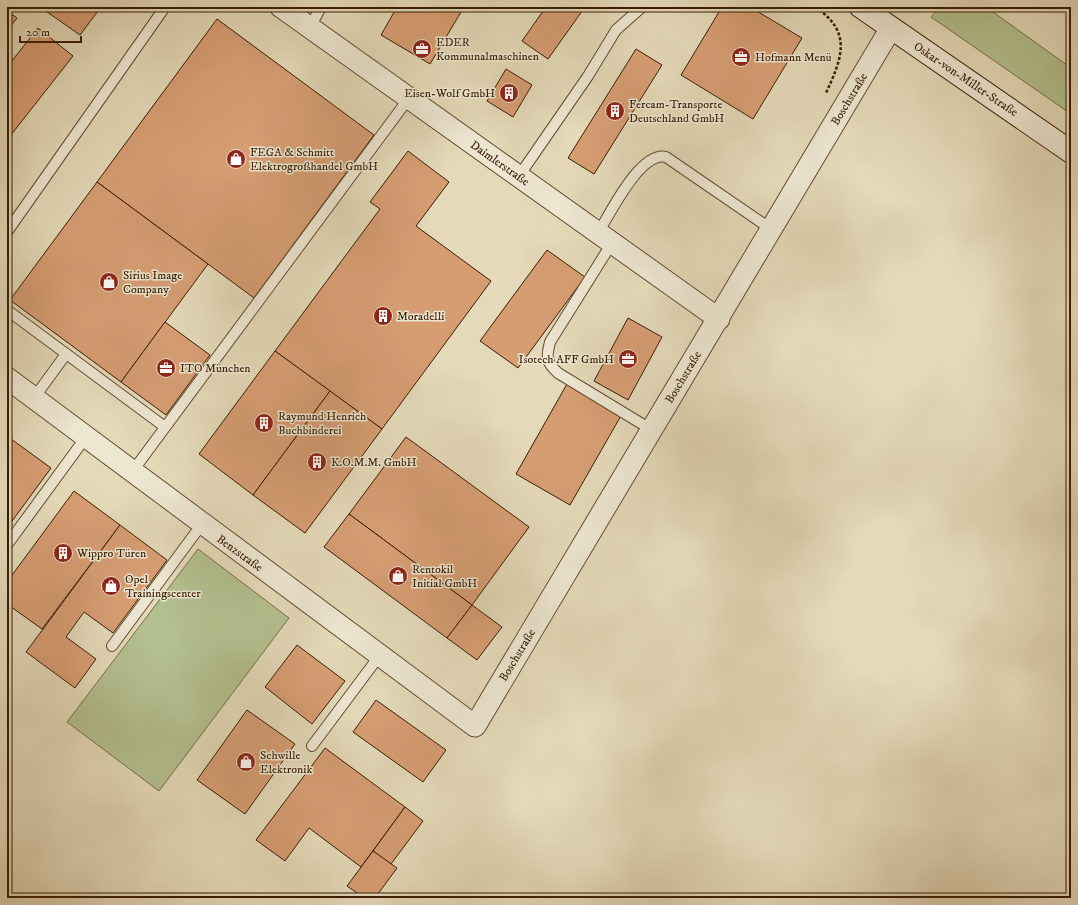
<svg xmlns="http://www.w3.org/2000/svg" width="1078" height="905" font-family="'IM FELL DW Pica',serif">
	<style>
		.green { fill: #b3bf8f; stroke: #766e49 }
		.building { fill: #d69d73; stroke: #391d03 }
		.lines { fill: none; stroke-linecap: round; stroke-linejoin: round }
		.lane-casing { stroke: #644c30; stroke-width: 12 }
		.street-casing { stroke: #644c30; stroke-width: 23 }
		.secondary-casing { stroke: #391d03; stroke-width: 24 }
		.path { stroke: #391d03; stroke-width: 2.5; stroke-dasharray: 3 2; stroke-linecap: butt }
		.lane { stroke: #ede6d1; stroke-width: 10 }
		.street { stroke: #ede6d1; stroke-width: 21 }
		.secondary { stroke: #ede6d1; stroke-width: 22 }
		.labels { text-anchor: middle; stroke-width: 3; stroke-linejoin: round; paint-order: stroke }
		.poi-label { font-size: 12px; fill: #391d03; stroke: #ede6d1; text-anchor: start }
		.street-label { font-size: 12px; fill: #391d03; stroke: #ede6d1 }
	</style>
	<rect width="100%" height="100%" fill="#e4d9b8"/>
	<filter id="stains"><feTurbulence type="fractalNoise" baseFrequency=".005" numOctaves="4"/><feColorMatrix values="0 0 0 0 .2 0 0 0 0 .09 0 0 0 0 .02 0 0 0 .5 -.17"/></filter>
	<radialGradient id="worn" r=".72"><stop offset=".6" stop-color="#630" stop-opacity="0"/><stop offset="1" stop-color="#630" stop-opacity=".3"/></radialGradient>
	<g class="green">
		<path d="M940,7H986L1071,68V114L931,17Z"/>
		<path d="M198,549L289,618L159,791L67,722Z"/>
	</g>
	<g class="building">
		<path d="M40,7H101L80,35Z"/>
		<path d="M397,7H464L430,64L381,35Z"/>
		<path d="M546,7H585L548,59L522,41Z"/>
		<path d="M722,7H750L802,38L753,119L681,75Z"/>
		<path d="M7,11L17,18L7,31Z"/>
		<path d="M217,19L374,135L254,298L97,182Z"/>
		<path d="M38,28L73,56L7,140V67Z"/>
		<path d="M636,49L662,65L594,174L568,158Z"/>
		<path d="M506,69L532,85L513,117L487,101Z"/>
		<path d="M408,151L449,182L416,226L491,281L382,429L275,351L380,209L370,202Z"/>
		<path d="M97,182L208,264L121,382L10,300Z"/>
		<path d="M547,250L585,277L518,368L480,341Z"/>
		<path d="M628,318L662,337L628,400L594,381Z"/>
		<path d="M165,322L210,355L166,415L121,382Z"/>
		<path d="M275,351L330,391L253,495L199,454Z"/>
		<path d="M567,384L622,414L570,505L516,474Z"/>
		<path d="M330,391L382,429L305,533L253,495Z"/>
		<path d="M7,436L51,468L7,528Z"/>
		<path d="M406,437L529,527L472,605L349,514Z"/>
		<path d="M74,491L120,525L42,629L7,604V582Z"/>
		<path d="M349,514L472,605L447,638L324,547Z"/>
		<path d="M120,525L167,560L113,633L84,612L66,637L96,659L75,688L26,652Z"/>
		<path d="M472,605L502,627L477,660L447,638Z"/>
		<path d="M297,645L345,681L312,724L265,687Z"/>
		<path d="M376,700L446,750L423,782L353,732Z"/>
		<path d="M247,710L295,744L245,814L197,780Z"/>
		<path d="M325,748L405,807L361,867L309,828L285,861L256,840Z"/>
		<path d="M405,807L423,821L391,864L373,851Z"/>
		<path d="M373,851L397,868L375,898H364L347,886Z"/>
	</g>
	<g class="lines">
		<g class="lane-casing">
			<g id="lane">
				<path d="M310,27L321,7"/>
				<path d="M519,176L588,76L616,30L642,7"/>
				<path d="M7,232L165,7"/>
				<path d="M598,233C610,214 640,151 666,157L771,229"/>
				<path d="M612,243L550,342C546,358 546,362 558,373L652,430"/>
				<path d="M7,310L165,427"/>
				<path d="M34,398L66,354"/>
				<path d="M132,472L409,98"/>
				<path d="M7,545L86,437"/>
				<path d="M112,646L202,524"/>
				<path d="M312,746L380,655"/>
			</g>
		</g>
		<g class="street-casing">
			<g id="street">
				<path d="M281,7L719,319"/>
				<path d="M7,378L475,726L891,28"/>
			</g>
		</g>
		<g class="secondary-casing">
			<path id="secondary" d="M861,7L1071,152"/>
		</g>
		<path class="path" d="M815,7C853,32 842,58 826,93"/>
		<use href="#lane" class="lane"/>
		<use href="#street" class="street"/>
		<use href="#secondary" class="secondary"/>
	</g>
	<defs>
		<g id="office-disc" transform="scale(1)"><circle r="9.5" fill="#8f2418" stroke="#ede6d1"/><path d="M-6-3h4V-5.5h4V-3h4V5H-6ZM-1-4.5V-3h2v-1.5ZM-6 0V1H6V0Z" fill="#fff"/></g>
		<g id="building-disc" transform="scale(1)"><circle r="9.5" fill="#8f2418" stroke="#ede6d1"/><path d="M-4-6H4V6H1V3H-1V6H-4ZM-2.5-4.3h1.7v1.8h-1.7ZM.8-4.3h1.7v1.8H.8ZM-2.5-1h1.7V.8h-1.7ZM.8-1h1.7V.8H.8Z" fill="#fff"/></g>
		<g id="shop-disc" transform="scale(1)"><circle r="9.5" fill="#8f2418" stroke="#ede6d1"/><path d="M-5-2.5h2.3a2.7 3.5 0 0 1 5.4 0H5L5.5 6h-11ZM-1.5-2.5h3a1.5 2.3 0 0 0-3 0Z" fill="#fff"/></g>
	</defs>
	<g fill-rule="evenodd">
		<use href="#office-disc" x="422" y="49"/>
		<use href="#office-disc" x="741" y="57"/>
		<use href="#building-disc" x="509" y="93"/>
		<use href="#building-disc" x="615" y="111"/>
		<use href="#shop-disc" x="236" y="159"/>
		<use href="#shop-disc" x="109" y="282"/>
		<use href="#building-disc" x="383" y="316"/>
		<use href="#office-disc" x="628" y="359"/>
		<use href="#office-disc" x="166" y="368"/>
		<use href="#building-disc" x="264" y="423"/>
		<use href="#building-disc" x="317" y="462"/>
		<use href="#building-disc" x="63" y="553"/>
		<use href="#shop-disc" x="398" y="576"/>
		<use href="#shop-disc" x="111" y="586"/>
		<use href="#shop-disc" x="246" y="762"/>
	</g>
	<g class="labels">
		<g class="poi-label">
			<text x="436" y="46">EDER<tspan x="436" dy="14">Kommunalmaschinen</tspan></text>
			<text x="755" y="61">Hofmann Menü</text>
			<text x="495" y="97" text-anchor="end">Eisen-Wolf GmbH</text>
			<text x="629" y="108">Fercam-Transporte<tspan x="629" dy="14">Deutschland GmbH</tspan></text>
			<text x="250" y="156">FEGA &amp; Schmitt<tspan x="250" dy="14">Elektrogroßhandel GmbH</tspan></text>
			<text x="123" y="279">Sirius Image<tspan x="123" dy="14">Company</tspan></text>
			<text x="397" y="320">Moradelli</text>
			<text x="614" y="363" text-anchor="end">Isotech AFF GmbH</text>
			<text x="180" y="372">ITO München</text>
			<text x="278" y="420">Raymund Henrich<tspan x="278" dy="14">Buchbinderei</tspan></text>
			<text x="331" y="466">K.O.M.M. GmbH</text>
			<text x="77" y="557">Wippro Türen</text>
			<text x="412" y="573">Rentokil<tspan x="412" dy="14">Initial GmbH</tspan></text>
			<text x="125" y="583">Opel<tspan x="125" dy="14">Trainingscenter</tspan></text>
			<text x="260" y="759">Schwille<tspan x="260" dy="14">Elektronik</tspan></text>
		</g>
		<g class="street-label">
			<text transform="translate(966 79) rotate(34)" y="4">Oskar-von-Miller-Straße</text>
			<text transform="translate(849 99) rotate(-59)" y="4">Boschstraße</text>
			<text transform="translate(500 163) rotate(35)" y="4">Daimlerstraße</text>
			<text transform="translate(683 377) rotate(-59)" y="4">Boschstraße</text>
			<text transform="translate(240 553) rotate(36)" y="4">Benzstraße</text>
			<text transform="translate(517 655) rotate(-59)" y="4">Boschstraße</text>
		</g>
	</g>
	<rect width="1078" height="905" fill="none" stroke="#e4d9b8" stroke-width="24"/>
	<rect x="8" y="8" width="1062" height="889" fill="none" stroke="#391d03" stroke-width="2"/>
	<rect x="12" y="12" width="1054" height="881" fill="none" stroke="#391d03"/>
	<path d="M20 36v6h61v-6" fill="none" stroke="#391d03" stroke-width="2"/>
	<text x="26" y="36" font-size="12" fill="#391d03" stroke="#ede6d1" stroke-width="3" paint-order="stroke">20 m</text>
	<rect width="100%" height="100%" filter="url(#stains)"/>
	<rect width="100%" height="100%" fill="url(#worn)"/>
</svg>
